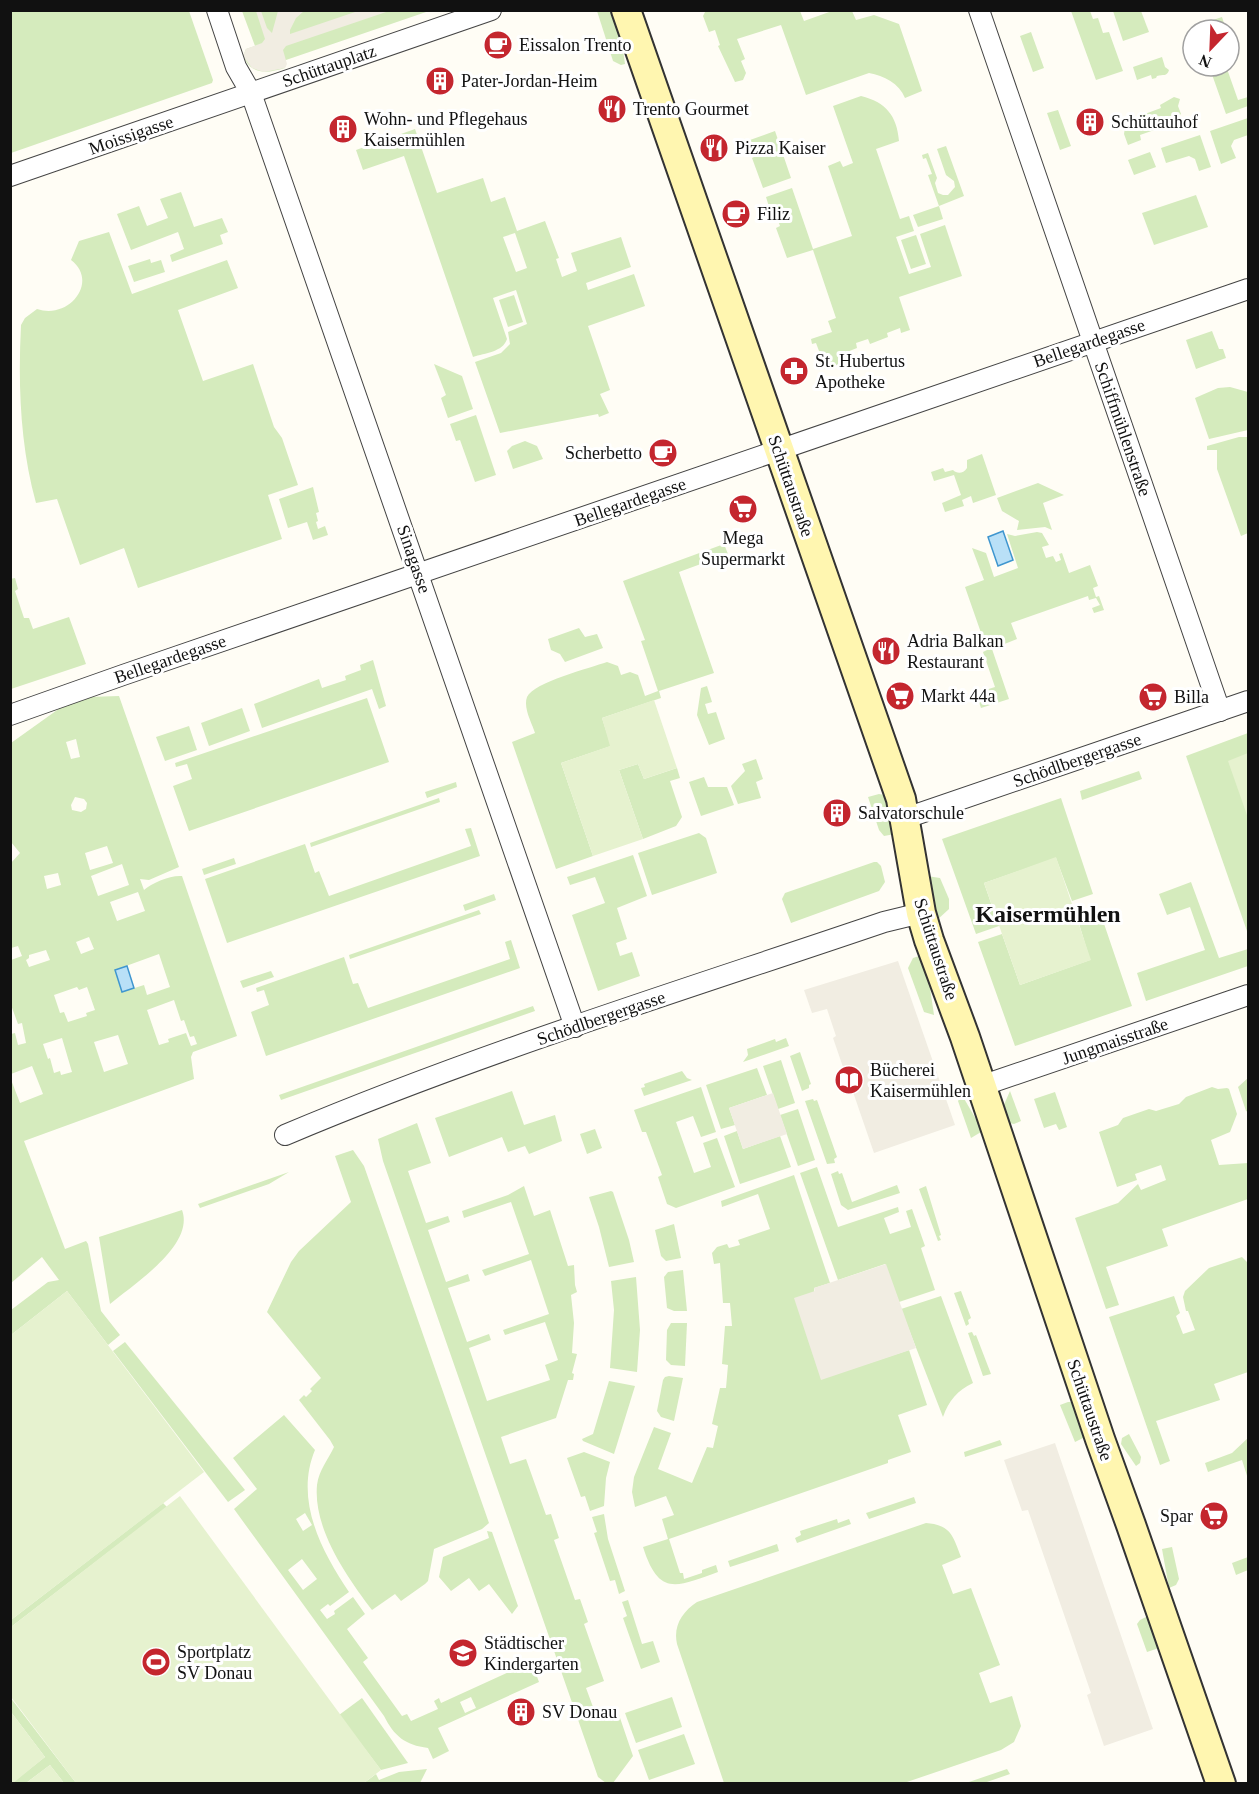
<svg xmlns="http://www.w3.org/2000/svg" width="1259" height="1794" font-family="'Times New Roman',serif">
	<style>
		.green { fill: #d5ebbd; fill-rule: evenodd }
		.pitch { fill: #e6f2cf }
		.plaza { fill: #f1ede2 }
		.water { fill: #b9e0f7; stroke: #3f96cf; stroke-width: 1.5 }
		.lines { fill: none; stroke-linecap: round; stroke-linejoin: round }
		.street-casing { stroke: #444; stroke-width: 22 }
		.secondary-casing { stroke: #333; stroke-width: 32 }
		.street { stroke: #fff; stroke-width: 20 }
		.secondary { stroke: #fff6b0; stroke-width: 28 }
		.labels { text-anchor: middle; stroke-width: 6; stroke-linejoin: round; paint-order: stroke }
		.poi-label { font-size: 18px; fill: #111; stroke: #fff; text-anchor: start }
		.street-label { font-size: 18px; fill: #111; stroke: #fff }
		.district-label { font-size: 24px; font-weight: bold; fill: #111; stroke: #fff }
	</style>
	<rect width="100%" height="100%" fill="#fffdf5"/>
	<g class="green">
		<path d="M706,10L800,11L804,21L832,11H852L856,20L874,15L899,24L922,91L905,98C899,83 884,76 869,73L806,95L781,25L737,39L745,59L741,61L746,73L743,80L735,82L718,46L720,45L715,30L709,32L703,16Z"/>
		<path d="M10,11H189L213,80L212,83L11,153Z"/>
		<path d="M242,11H429L286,60L285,68C268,73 252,76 243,56L246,49L255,46Z"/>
		<path d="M597,11H614L621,36L625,64L621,65L613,61Z"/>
		<path d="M1071,11H1090L1093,19L1098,18L1103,33L1109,32L1123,71L1096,80Z"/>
		<path d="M1113,11H1141L1149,32L1123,41Z"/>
		<path d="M1222,17L1224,23L1213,27V30H1197L1195,26Z"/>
		<path d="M1031,32L1044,68L1033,72L1020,36Z"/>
		<path d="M1162,57L1165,67L1169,70C1167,77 1163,74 1157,76L1156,78L1152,79L1151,75L1137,80L1133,67Z"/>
		<path d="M1209,66H1226L1238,100L1248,97V106L1226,114Z"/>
		<path d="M861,96C886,102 897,116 899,141L876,149L900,219L909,216L914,231L896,237L909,274L931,267L920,234L945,225L962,276L899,297L910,330L901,333L900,328L887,333L888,337L870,344L868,339L856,343L857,348L847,352L849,361L825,369L820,367L818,361L822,359L816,343L812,344L811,339L832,332L828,321L836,318L813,250L787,258L776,228L780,226L774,210H770L766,197L792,188L813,249L852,236L828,166L840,161L843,167L853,163L833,106Z"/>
		<path d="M1174,97L1180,99L1178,106L1181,114L1178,116L1181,126L1168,130L1166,126L1140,135L1141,140L1128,145L1124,134L1126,121L1161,108L1160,105Z"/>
		<path d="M1058,110L1071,146L1060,150L1047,113Z"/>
		<path d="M1248,118V135L1234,140L1231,146L1236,158L1221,164L1210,131Z"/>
		<path d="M415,129L437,193L483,178L491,202L505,197L517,231L545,221L559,258L556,259L562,277L577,271L571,253L621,237L631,267L586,283L588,290L634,274L645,306L588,326L610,390L600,394L609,413L599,417L598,414L500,433L475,362L501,353L510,344L508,332L527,324L516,290L493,298L507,339C503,352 485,353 473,357L404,156L363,170L356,150ZM515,233L527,268L516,272L503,237Z"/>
		<path d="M775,131L791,178L763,188L752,158L756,156L750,140Z"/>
		<path d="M1200,135L1211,167L1199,171L1195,159L1189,156L1166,163L1161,148Z"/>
		<path d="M946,146L964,196L939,206L943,219L918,227L913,215L939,206L928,175L932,174L926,158L923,159L922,155L928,153L937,178L935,183L938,193L943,195H948L955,187L954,181L946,175L937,149Z"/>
		<path d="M1150,152L1156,167L1134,175L1128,160Z"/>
		<path d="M181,192L194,227L222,218L228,232L220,235L223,244L172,262L170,255L184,249L178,232L131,250L117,214L139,206L147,226L168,218L160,199Z"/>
		<path d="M1196,195L1208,227L1154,245L1142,213Z"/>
		<path d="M109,232L132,294L227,260L238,288L178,310L203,381L253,364L274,427L282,438L298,485L268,495L282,539L138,588L124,548L80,565L57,499L36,503C20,445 18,384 21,325L25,318L37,309C70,320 99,281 71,260L79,241Z"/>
		<path d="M916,235L926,264L911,269L901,240Z"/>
		<path d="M150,259L151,263L161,260L165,272L134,282L128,266Z"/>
		<path d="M514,295L523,322L508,327L499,300Z"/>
		<path d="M1212,331L1219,349H1223L1226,358L1196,369L1186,340Z"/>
		<path d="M434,364L462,376L473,409L448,418L441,398L446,395Z"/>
		<path d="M1230,387L1248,392V430L1209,439L1195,398L1218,388Z"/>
		<path d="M476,415L496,475L475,482L460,440L456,441L450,424Z"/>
		<path d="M1239,437H1248V533L1241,536L1217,469V450H1207V446Z"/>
		<path d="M525,441L537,446L543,459L513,469L507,451L512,446Z"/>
		<path d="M982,454L996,495L973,503L971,496L962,500L964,506L945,512L942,503L961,495L954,475L934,481L931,472L943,468L945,472L953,470C957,474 963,474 967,468V460Z"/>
		<path d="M1038,483L1064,495L1043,503L1052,530L1045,527L1017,530L1019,521L1002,511L997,498Z"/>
		<path d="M313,487L319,512L316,513L318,521L316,522L318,529L325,526L328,535L313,540L307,522L288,528L279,499Z"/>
		<path d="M1037,532L1042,533L1049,545L1042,547L1046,558L1053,556L1056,562L1061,560L1059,554L1062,553L1069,573L1090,565L1098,586L1093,588L1096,597L1099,596L1104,610L1094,613L1092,608L1100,605L1096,598L1089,600L1088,596L1011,623L1017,639L992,649L1009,699L981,708L976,693L995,687L983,652L987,650L965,587L984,580L972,548L986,553L994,577L1018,568L1007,534L1015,536Z"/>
		<path d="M724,544L728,554L679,572L714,673L659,691L661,698L602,718L611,746L561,763L593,856L556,869L512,742L535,733C532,723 523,708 527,697C534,682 590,668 607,662L618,666L621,675L630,672L638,675L645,696L658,691L641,641L645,640L623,581Z"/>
		<path d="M15,578L18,589L15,591L24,618H29L33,629L69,617L86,664L11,689L10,579Z"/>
		<path d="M579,628L585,637L597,634L603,648L565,662L560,654L551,650L548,639Z"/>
		<path d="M373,660L386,706L379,709L372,689L262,728L254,704L319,679L322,688L346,680L345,676L361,670L360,665Z"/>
		<path d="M707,686L712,702L705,704L708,714L716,712L725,739L709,745L697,715L701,688Z"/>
		<path d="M119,696L179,867L149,880L140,879L144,890C152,883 170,875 182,876L237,1036L193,1052L191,1057L194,1079L24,1141L65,1249L86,1241L88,1244L101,1311L120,1335L108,1345L67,1291L11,1335V1310L48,1282L59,1280L42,1257L11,1283L10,1077L20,1103L43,1094L32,1066L11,1074V1034L15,1033L18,1045L26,1043L22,1023L18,1024L11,1005V971L12,970L11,960L22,956L18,946L11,948V863L20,853L11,842V743L60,708L88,697ZM76,739L80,757L71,759L66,742ZM75,797L84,799L87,803L86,809L81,812L72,810L71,805ZM107,846L113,863L90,870L85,853ZM122,864L129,885L98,896L91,876ZM58,873L61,885L47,889L44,876ZM138,892L145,911L117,921L110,902ZM89,937L94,949L81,954L76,942ZM46,950L50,960L29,967L26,960L29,958V955ZM159,954L170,987L147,995L144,985L122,992L115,970ZM77,987L79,990L87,987L95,1010L86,1013L87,1016L68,1022L64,1012L60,1013L54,995ZM174,1000L181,1021L184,1020L190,1037L194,1036L197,1044L191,1046L186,1033L168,1039L169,1042L159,1045L147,1010ZM118,1035L128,1064L104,1072L94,1042ZM62,1038L72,1072L61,1075L60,1071L54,1073L50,1058L48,1059L43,1044Z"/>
		<path d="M367,698L389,762L189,831L173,786L192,779L187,764L176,767L175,763Z"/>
		<path d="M242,708L250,731L209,746L201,723Z"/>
		<path d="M189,726L197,750L165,761L156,737Z"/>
		<path d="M1248,733V934L1186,756Z"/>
		<path d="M756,759L763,779L756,782L761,798L738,804L731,786L745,771L742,764Z"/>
		<path d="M638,764L644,779L677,768L680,778L670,781L682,817L676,826L643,839L619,770Z"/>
		<path d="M1139,771L1142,779L1082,800L1080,791Z"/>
		<path d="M704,777L708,787H727L734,805L701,816L689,782Z"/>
		<path d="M456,782L457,787L427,798L425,792Z"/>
		<path d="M879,794L884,795L888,802L895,834L884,836L879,830L868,797Z"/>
		<path d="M439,798L440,802L311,847L310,843Z"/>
		<path d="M1061,798L1093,894L1072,901L1056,858L984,883L999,926L976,934L942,839Z"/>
		<path d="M471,828L480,856L227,943L205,879L305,844L315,873L319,871L329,896L471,846L465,829Z"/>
		<path d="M699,833L706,838L717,873L652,895L638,853Z"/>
		<path d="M633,855L647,896L617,908L627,939L616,943L620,956L632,952L640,976L598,991L572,915L605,903L595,877L570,885L567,877Z"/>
		<path d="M234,858L236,864L204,875L202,869Z"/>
		<path d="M874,862H877L881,866L885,882L879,891L791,923L782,899L785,893Z"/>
		<path d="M927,876L940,878L949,899V909L937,920Z"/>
		<path d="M1191,882L1219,958L1248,949V966L1146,1001L1137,973L1205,950L1190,907L1167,915L1159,894Z"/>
		<path d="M494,894L496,900L465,911L463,905Z"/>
		<path d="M1099,909L1132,1006L1015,1046L978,942L1002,934L1020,985L1090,960L1077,917Z"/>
		<path d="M479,910L481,914L350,959L349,955Z"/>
		<path d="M511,940L520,968L266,1056L251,1012L269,1005L264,990L257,992L256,988L344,957L353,984L358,983L368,1008L510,959L505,942Z"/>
		<path d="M922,955L929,981L934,1015L924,1012L908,968L913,958Z"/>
		<path d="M271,971L274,977L243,988L240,981Z"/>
		<path d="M533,1006L535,1011L281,1100L279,1095Z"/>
		<path d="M786,1038L789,1046L743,1062L748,1055L747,1049L775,1039L776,1042Z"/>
		<path d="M800,1052L811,1084L809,1085V1088L802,1091L790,1056Z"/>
		<path d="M781,1060L795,1103L778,1109L763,1066Z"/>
		<path d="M757,1068L767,1095L729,1108L735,1125L721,1129L706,1085Z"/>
		<path d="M682,1071L687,1078L692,1080L644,1096L641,1088L645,1087L644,1084Z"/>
		<path d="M1248,1078V1112L1246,1111L1238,1087Z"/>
		<path d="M701,1087L716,1132L701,1137L693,1116L676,1122L694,1173L711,1167L703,1143L717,1138L735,1187L676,1208L667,1204L658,1177L662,1175L646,1132H642L634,1110Z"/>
		<path d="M1212,1087L1218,1089L1227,1088L1229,1089L1237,1114L1230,1132L1211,1140L1219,1165L1248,1163V1199L1162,1229L1168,1246L1106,1267L1119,1305L1106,1309L1075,1218L1118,1203L1138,1184L1141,1190L1166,1180L1161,1165L1135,1174L1137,1180L1117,1187L1099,1132L1118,1125L1123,1118L1149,1109L1156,1111L1179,1104L1186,1097Z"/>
		<path d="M512,1091L524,1125L555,1115L562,1141L529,1154L525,1146L508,1152L502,1137L449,1157L435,1118Z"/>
		<path d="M1010,1091L1021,1121L1014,1124L1009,1123L1003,1107Z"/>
		<path d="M1055,1092L1067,1127L1059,1130L1056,1124L1044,1128L1034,1099Z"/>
		<path d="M962,1095L981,1128V1132L971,1138L958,1101Z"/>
		<path d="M813,1099L814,1101L817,1100L837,1157L834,1159L835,1163L827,1164L805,1101Z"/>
		<path d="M798,1109L815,1160L798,1166L780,1115Z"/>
		<path d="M417,1123L431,1163L408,1171L426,1223L448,1216L450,1222L428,1230L446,1282L468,1274L470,1281L448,1288L467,1342L489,1334L491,1340L469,1348L487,1401L550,1380L545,1365L558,1360L545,1322L505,1335L503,1330L549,1314L531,1260L485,1276L482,1270L529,1254L511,1202L464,1218L462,1211L508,1195L524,1186L534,1216L550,1210L568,1266L574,1265L575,1285L577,1292L571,1295L574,1323L572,1353L577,1354L572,1373L574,1374L573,1380H568L556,1418L501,1437L510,1464L526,1459L546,1515L551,1514L559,1538L554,1540L575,1600L580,1599L588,1622L584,1624L604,1681L586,1688L596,1715L612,1709L613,1713L618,1712L633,1756L613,1783H606L598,1777L383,1161L378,1139Z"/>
		<path d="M595,1129L602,1148L587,1154L580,1134Z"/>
		<path d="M737,1131L743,1149L780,1136L791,1167L740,1184L724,1136Z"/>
		<path d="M353,1150L364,1166L489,1523L482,1529L434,1549L428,1581L425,1584L401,1601L395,1594L372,1610C347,1577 313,1529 317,1485C319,1470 328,1460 334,1447L330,1440L299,1400L304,1395L306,1397L312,1391L310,1389L321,1378L267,1312L291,1262L299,1251L351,1202L335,1156Z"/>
		<path d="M817,1167L838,1227L898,1207L899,1212L884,1218L890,1234L911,1227L906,1211L912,1209L925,1246L921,1248L935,1290L899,1302L885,1264L838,1280L800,1173Z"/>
		<path d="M838,1171L839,1174L842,1173L852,1202L897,1185L900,1193L848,1210L841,1205L831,1174Z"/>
		<path d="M289,1172L269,1184L200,1208L198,1204Z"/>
		<path d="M794,1175L830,1283L814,1288L821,1379L909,1350L927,1405L898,1415L911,1452L888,1460V1463L669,1539L680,1573H683L684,1579L702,1573V1570L716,1565L718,1572C676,1587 659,1597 643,1547L668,1539L662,1519L674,1515L666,1496L635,1507L632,1492L634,1477L654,1427L671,1433L658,1469L692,1483L707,1447L713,1448L718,1426L712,1424L720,1388H726L728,1365L722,1364L725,1326H732L730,1303H723L720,1263L714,1264L712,1253L717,1247L727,1244L729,1248L740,1245L738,1240L770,1229L758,1194L722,1207L721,1201Z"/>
		<path d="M926,1186L941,1235L939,1236L941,1240L938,1241L919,1189Z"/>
		<path d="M611,1191L613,1192L629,1240L634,1262L609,1267L599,1227L589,1197Z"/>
		<path d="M182,1210C195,1245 134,1284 110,1304L99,1237Z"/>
		<path d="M674,1224L681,1258L666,1261L661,1256L655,1230Z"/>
		<path d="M1242,1257L1248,1263V1372L1214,1384L1220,1400L1156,1421L1170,1461L1160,1465L1109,1317L1174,1296L1180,1313L1176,1316L1183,1334L1195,1330L1188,1311H1186L1183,1297L1185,1291L1209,1268Z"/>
		<path d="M683,1270L687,1311H674L667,1308L664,1277L668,1272Z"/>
		<path d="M636,1277L640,1330L637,1372L610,1368L614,1310L611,1281Z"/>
		<path d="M961,1291L971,1318L968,1320L969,1324L966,1326L954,1293Z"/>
		<path d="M941,1296L973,1383C957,1391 949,1400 943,1417L901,1309Z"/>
		<path d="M671,1323H687L685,1366L671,1365L666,1360L667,1330Z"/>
		<path d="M972,1332L974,1336L976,1335L991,1374L983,1376L968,1333Z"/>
		<path d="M125,1342L245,1490L228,1502L113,1351Z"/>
		<path d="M669,1376L683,1378L674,1421L661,1417L657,1411L663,1380L665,1377Z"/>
		<path d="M609,1381L635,1386L614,1454L583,1441L582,1439L593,1434Z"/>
		<path d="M1068,1402H1074L1085,1437L1075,1442L1060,1405Z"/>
		<path d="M284,1415L315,1450C294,1500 322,1552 349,1592L330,1606L328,1604L320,1610L327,1619L335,1614L334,1611L353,1597L365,1614L347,1629L368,1658L363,1662L402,1716L407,1714L411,1721L438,1709L434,1701L439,1698L441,1703L522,1666L525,1670L533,1666L539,1682L438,1728L449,1751L433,1759L428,1748C405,1745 394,1736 384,1716L234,1509L257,1489L233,1458ZM305,1513L312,1525L303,1531L296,1519ZM302,1559L317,1579L303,1590L288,1570ZM471,1697L476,1708L465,1713L460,1702Z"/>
		<path d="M1129,1434L1141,1457L1140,1463L1136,1466L1121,1444L1122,1438Z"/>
		<path d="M1248,1438V1479L1242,1460L1208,1472L1205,1463L1232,1453Z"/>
		<path d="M1000,1440L1002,1445L965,1457L964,1452Z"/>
		<path d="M584,1452L610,1462L606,1478L604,1506L590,1511L585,1496L581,1497L567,1458Z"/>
		<path d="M914,1497L916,1503L869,1519L866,1513Z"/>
		<path d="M163,1503L167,1507L11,1627V1620Z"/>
		<path d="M604,1514L608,1539L625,1591L619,1594L615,1580L610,1581L594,1533L597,1532L592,1517Z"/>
		<path d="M837,1519L838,1523L849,1519L851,1524L797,1543L795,1538L801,1535L800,1531Z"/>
		<path d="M926,1523C951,1525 953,1536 961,1557L942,1565L953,1594L971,1588L1000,1665L979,1673L990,1703L1012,1696L1021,1726L1014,1742L1001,1750L904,1783H724L677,1644C673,1626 682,1612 697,1602Z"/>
		<path d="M487,1531L492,1532L518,1606L512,1614L489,1584L479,1591L469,1578L451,1591L439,1577L443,1557L489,1538Z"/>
		<path d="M777,1544L779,1551L730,1567L728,1561Z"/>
		<path d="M1172,1547L1179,1579L1176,1585L1169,1588L1162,1549Z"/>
		<path d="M1248,1557V1570L1236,1575L1232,1563Z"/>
		<path d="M628,1600L642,1644L653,1641L660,1662L641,1669L623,1618L627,1616L622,1602Z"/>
		<path d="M1148,1616L1159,1648L1147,1652L1137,1624L1140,1620Z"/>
		<path d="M10,1697L76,1783H64L50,1765L26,1783H12L45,1757L11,1712Z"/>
		<path d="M672,1697L682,1727L636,1743L625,1713Z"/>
		<path d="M362,1698L408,1763L381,1770L339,1715Z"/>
		<path d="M684,1734L695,1764L649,1780L638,1750Z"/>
		<path d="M427,1769L420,1783H364L376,1774L379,1780L399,1772Z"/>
		<path d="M1007,1769L1010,1774L984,1783H966Z"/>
	</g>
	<g class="pitch">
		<path d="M654,700L677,768L644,779L638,764L619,770L643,839L593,856L561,763L610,746L602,718Z"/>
		<path d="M1248,753V818L1228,761Z"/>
		<path d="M1056,857L1091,960L1020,985L984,883Z"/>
		<path d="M67,1291L204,1472L11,1620V1335Z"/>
		<path d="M180,1496L381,1770L364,1783H76L11,1697V1627Z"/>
		<path d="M11,1712L45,1757L12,1784L10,1783Z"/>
		<path d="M50,1765L64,1783H26Z"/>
	</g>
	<g class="plaza">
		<path d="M256,11H261L267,28L272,33L278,11H304L296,18L290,30V34L358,11H389L286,46L283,50L287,64L285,68L264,72L252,68L243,56L246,49L262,43L265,39Z"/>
		<path d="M898,961L955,1125L874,1153L853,1092L856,1091L855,1087L861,1085L855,1067L848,1069L847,1065L843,1067L833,1038L836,1036L827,1009L812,1013L804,990Z"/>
		<path d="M773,1093L787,1134L743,1149L729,1108Z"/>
		<path d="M886,1264L916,1348L821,1380L794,1298L815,1291L814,1288Z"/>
		<path d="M1055,1443L1153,1729L1104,1746L1087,1695L1091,1693L1028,1510L1022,1511L1004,1460Z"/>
	</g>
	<g class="water">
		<path d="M1003,531L1013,560L998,566L988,537Z"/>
		<path d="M127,966L134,988L122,992L115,970Z"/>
	</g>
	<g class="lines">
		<g class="street-casing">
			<g id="street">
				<path d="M217,10L236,67L251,93L575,1027"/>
				<path d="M979,10L1220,711"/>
				<path d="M10,176L491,10"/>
				<path d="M10,715L123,675L1248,289"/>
				<path d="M906,818L1248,701"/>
				<path d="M981,1086L1248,995"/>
				<path d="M285,1135C479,1053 684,990 884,922L921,913"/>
			</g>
		</g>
		<g class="secondary-casing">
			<path id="secondary" d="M626,10L901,799L921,913L929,940L965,1037L1100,1439L1131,1525L1221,1784"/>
		</g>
		<use href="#street" class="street"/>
		<use href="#secondary" class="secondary"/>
	</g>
	<defs>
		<g id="cafe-disc" transform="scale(1.5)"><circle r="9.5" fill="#c4262e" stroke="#fff"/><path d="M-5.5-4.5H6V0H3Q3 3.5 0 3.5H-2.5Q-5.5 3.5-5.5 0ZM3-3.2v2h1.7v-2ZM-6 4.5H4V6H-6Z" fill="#fff"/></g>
		<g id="building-disc" transform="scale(1.5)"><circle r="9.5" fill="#c4262e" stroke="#fff"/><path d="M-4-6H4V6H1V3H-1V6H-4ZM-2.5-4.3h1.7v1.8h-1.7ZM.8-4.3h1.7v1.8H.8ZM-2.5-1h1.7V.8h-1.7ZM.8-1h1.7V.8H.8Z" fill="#fff"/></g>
		<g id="restaurant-disc" transform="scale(1.5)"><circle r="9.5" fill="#c4262e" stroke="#fff"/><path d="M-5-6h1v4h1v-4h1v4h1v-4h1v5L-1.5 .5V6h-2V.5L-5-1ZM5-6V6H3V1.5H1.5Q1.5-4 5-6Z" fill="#fff"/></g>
		<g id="pharmacy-disc" transform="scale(1.5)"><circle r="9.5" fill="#c4262e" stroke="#fff"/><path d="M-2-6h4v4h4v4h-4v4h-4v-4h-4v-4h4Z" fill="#fff"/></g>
		<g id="supermarket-disc" transform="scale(1.5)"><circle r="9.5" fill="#c4262e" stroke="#fff"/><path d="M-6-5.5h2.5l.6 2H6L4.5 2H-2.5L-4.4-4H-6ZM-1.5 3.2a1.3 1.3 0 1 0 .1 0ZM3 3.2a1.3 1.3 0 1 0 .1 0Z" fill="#fff"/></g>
		<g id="library-disc" transform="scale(1.5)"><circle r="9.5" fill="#c4262e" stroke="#fff"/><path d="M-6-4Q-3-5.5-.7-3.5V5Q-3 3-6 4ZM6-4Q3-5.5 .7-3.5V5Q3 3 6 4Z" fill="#fff"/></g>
		<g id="school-disc" transform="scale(1.5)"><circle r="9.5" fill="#c4262e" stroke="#fff"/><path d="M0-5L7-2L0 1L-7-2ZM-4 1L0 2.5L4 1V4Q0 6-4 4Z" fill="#fff"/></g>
		<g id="stadium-disc" transform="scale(1.5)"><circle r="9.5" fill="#c4262e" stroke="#fff"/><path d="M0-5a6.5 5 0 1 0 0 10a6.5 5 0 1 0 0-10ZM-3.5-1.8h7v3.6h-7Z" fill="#fff"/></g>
	</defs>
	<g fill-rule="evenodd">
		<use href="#cafe-disc" x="498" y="45"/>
		<use href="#building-disc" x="440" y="81"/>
		<use href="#restaurant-disc" x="612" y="109"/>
		<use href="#building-disc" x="1090" y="122"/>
		<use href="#building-disc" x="343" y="129"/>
		<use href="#restaurant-disc" x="714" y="148"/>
		<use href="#cafe-disc" x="736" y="214"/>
		<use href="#pharmacy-disc" x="794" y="371"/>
		<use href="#cafe-disc" x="663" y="453"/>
		<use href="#supermarket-disc" x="743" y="509"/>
		<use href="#restaurant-disc" x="886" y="651"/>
		<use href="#supermarket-disc" x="900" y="696"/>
		<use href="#supermarket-disc" x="1153" y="697"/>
		<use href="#building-disc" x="837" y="813"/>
		<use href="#library-disc" x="849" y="1080"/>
		<use href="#supermarket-disc" x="1214" y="1516"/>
		<use href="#school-disc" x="463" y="1653"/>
		<use href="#stadium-disc" x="156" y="1662"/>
		<use href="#building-disc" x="521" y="1712"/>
	</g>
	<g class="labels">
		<g class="poi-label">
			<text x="519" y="51">Eissalon Trento</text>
			<text x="461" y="87">Pater-Jordan-Heim</text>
			<text x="633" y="115">Trento Gourmet</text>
			<text x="364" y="125">Wohn- und Pflegehaus<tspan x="364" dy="21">Kaisermühlen</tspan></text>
			<text x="1111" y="128">Schüttauhof</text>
			<text x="735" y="154">Pizza Kaiser</text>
			<text x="757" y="220">Filiz</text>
			<text x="815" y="367">St. Hubertus<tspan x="815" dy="21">Apotheke</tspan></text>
			<text x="642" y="459" text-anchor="end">Scherbetto</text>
			<text x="743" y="544" text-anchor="middle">Mega<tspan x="743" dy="21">Supermarkt</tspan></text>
			<text x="907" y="647">Adria Balkan<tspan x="907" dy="21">Restaurant</tspan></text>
			<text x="921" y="702">Markt 44a</text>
			<text x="1174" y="703">Billa</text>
			<text x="858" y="819">Salvatorschule</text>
			<text x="870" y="1076">Bücherei<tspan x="870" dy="21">Kaisermühlen</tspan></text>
			<text x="1193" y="1522" text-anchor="end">Spar</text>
			<text x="484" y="1649">Städtischer<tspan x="484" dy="21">Kindergarten</tspan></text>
			<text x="177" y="1658">Sportplatz<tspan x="177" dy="21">SV Donau</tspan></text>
			<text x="542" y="1718">SV Donau</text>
		</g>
		<g class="street-label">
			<text transform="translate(329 66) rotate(-19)" y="6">Schüttauplatz</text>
			<text transform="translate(131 135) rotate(-19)" y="6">Moissigasse</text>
			<text transform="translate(1089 343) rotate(-19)" y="6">Bellegardegasse</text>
			<text transform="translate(1123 429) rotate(71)" y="6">Schiffmühlenstraße</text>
			<text transform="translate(791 486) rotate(71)" y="6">Schüttaustraße</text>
			<text transform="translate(630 502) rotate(-19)" y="6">Bellegardegasse</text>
			<text transform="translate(414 559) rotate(71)" y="6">Sinagasse</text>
			<text transform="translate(170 659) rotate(-19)" y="6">Bellegardegasse</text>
			<text transform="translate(1077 760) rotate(-19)" y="6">Schödlbergergasse</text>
			<text transform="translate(936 949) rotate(72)" y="6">Schüttaustraße</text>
			<text transform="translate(601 1018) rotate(-19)" y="6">Schödlbergergasse</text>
			<text transform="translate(1115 1041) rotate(-19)" y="6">Jungmaisstraße</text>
			<text transform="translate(1090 1410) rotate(71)" y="6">Schüttaustraße</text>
		</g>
		<g class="district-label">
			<text x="1048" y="922">Kaisermühlen</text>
		</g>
	</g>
	<rect width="1259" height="1794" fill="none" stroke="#111111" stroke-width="24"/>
	<g transform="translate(1211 48) rotate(203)"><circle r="28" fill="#ffffff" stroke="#a0a0a0" stroke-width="1.5"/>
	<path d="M0-4.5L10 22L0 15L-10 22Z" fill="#c4262e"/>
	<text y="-9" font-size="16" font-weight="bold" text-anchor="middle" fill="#111111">N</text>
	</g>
</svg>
